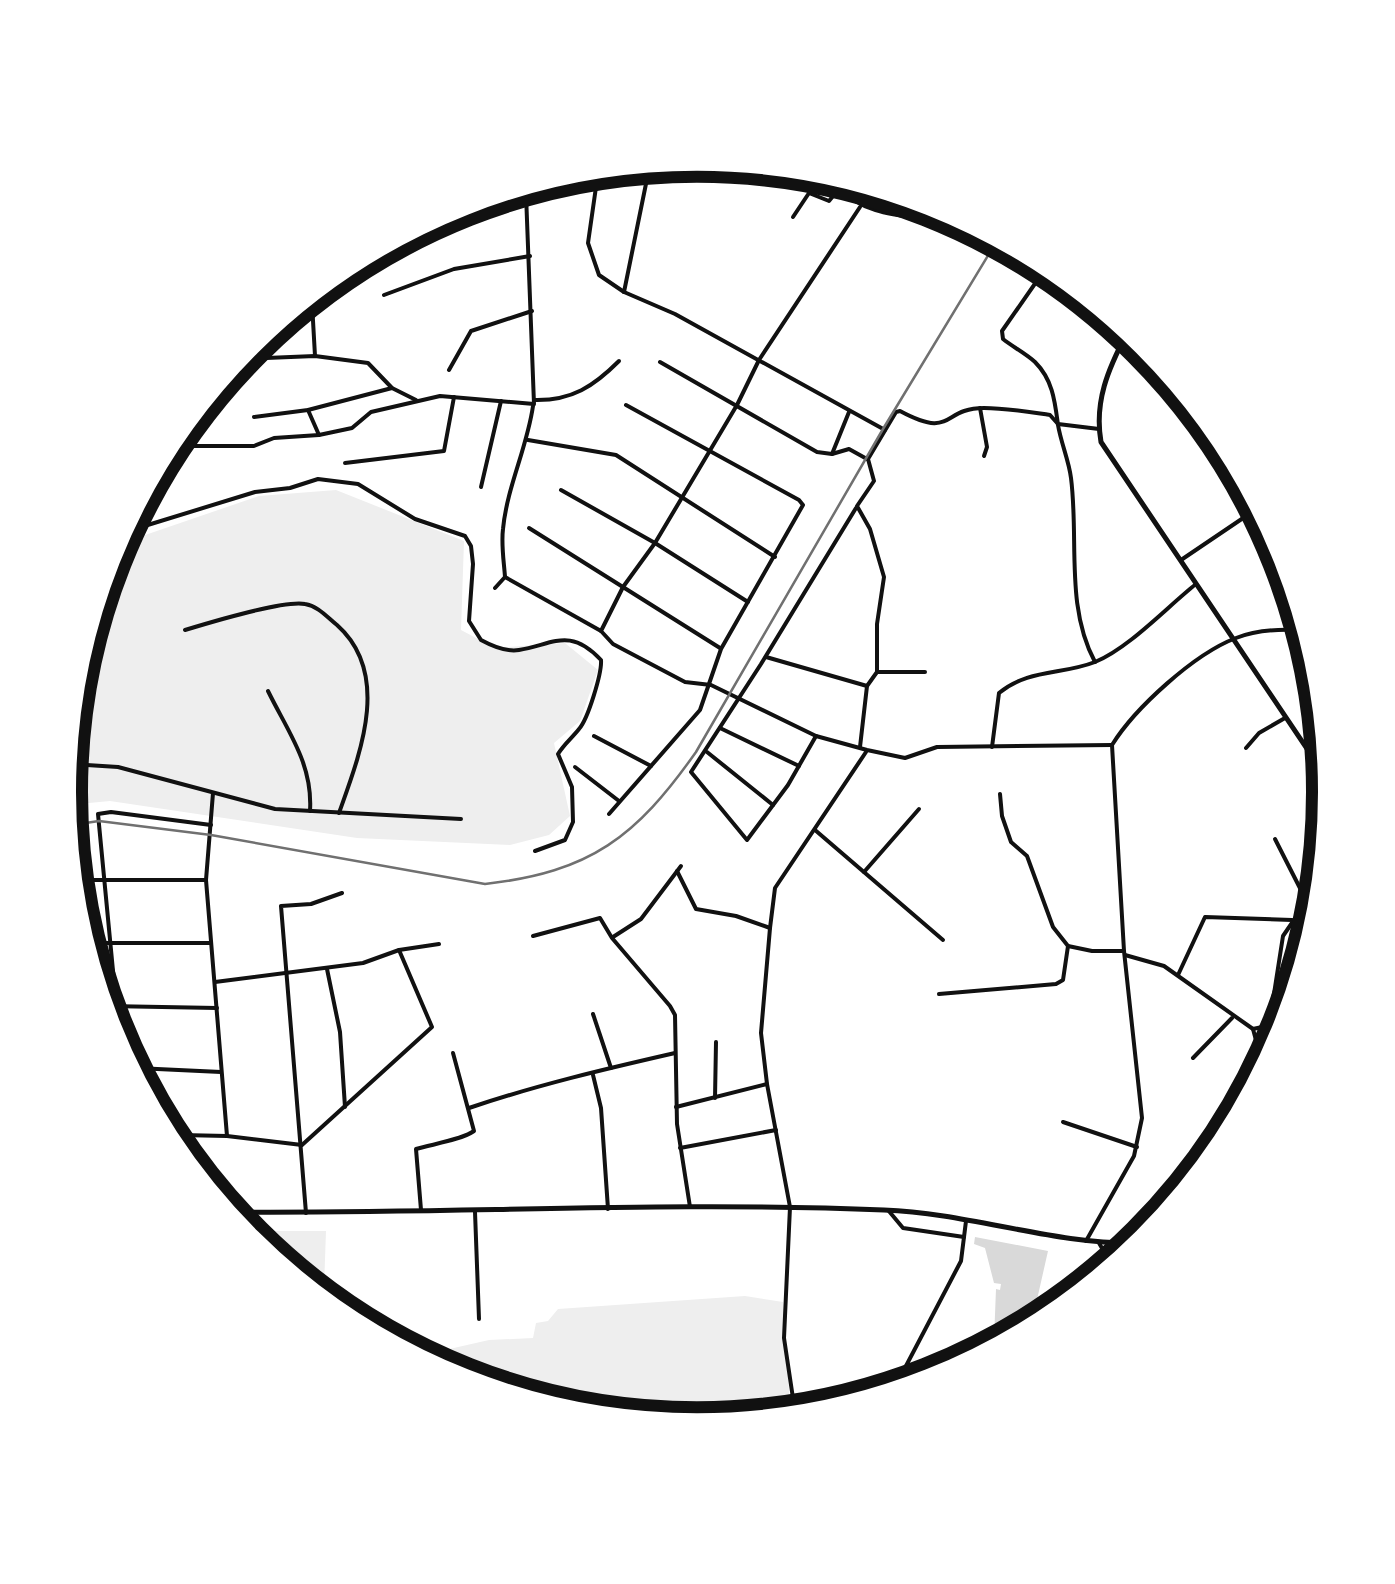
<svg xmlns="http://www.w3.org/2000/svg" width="1395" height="1584" font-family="Mulish,sans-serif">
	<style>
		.green { fill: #eee }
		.water { fill: #d9d9d9 }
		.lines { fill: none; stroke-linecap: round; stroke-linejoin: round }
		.minor { stroke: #111; stroke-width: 4 }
		.secondary { stroke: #111; stroke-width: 5 }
		.rail { stroke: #707070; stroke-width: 2.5 }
		.rim { fill: none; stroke: #111; stroke-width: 12 }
	</style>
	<rect width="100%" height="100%" fill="#fff"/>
	<g class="green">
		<path d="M336,490L464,541L461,630L495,648L565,643L598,670L580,721L554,743L570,816L549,835L510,845L357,838L110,801L68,805L65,791L116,545L259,496Z"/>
		<path d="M245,1231H326L324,1288L250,1239Z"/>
		<path d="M745,1296L783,1302L790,1406L697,1424L455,1376L423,1355L489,1340L533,1338L536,1323L548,1321L558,1309Z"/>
	</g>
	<path class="water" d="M975,1237L1048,1251L1034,1313L994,1340L996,1289L1000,1290L1001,1284L994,1283L985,1248L974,1244Z"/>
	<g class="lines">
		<g class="minor">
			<path d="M597,180L588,243L599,275L624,292L675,314L885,430"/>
			<path d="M838,187C864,214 895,215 931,220L942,209"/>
			<path d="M860,207L759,360L737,405L655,543L623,587L601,631L613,644L685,682L711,685L816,736L867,750L905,758L937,747L1112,745"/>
			<path d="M793,217L809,193L829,201L838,190"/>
			<path d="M1041,275L1002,331L1003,339C1013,347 1025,353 1035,362C1053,380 1055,402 1058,425C1061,443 1069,461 1071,478C1079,540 1065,606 1095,662"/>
			<path d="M624,292L649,169"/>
			<path d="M384,295L454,269L530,256"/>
			<path d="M312,303L315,356"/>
			<path d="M241,359L315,356L368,363L392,388L416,400"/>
			<path d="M660,362L817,452L832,454L849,449L867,459"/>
			<path d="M449,370L471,331L532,311"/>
			<path d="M534,400C572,401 594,386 619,361"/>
			<path d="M980,408L987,447L984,456"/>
			<path d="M254,417L308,410L392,388"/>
			<path d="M319,435L352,428L371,412L440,396L534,404L526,194"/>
			<path d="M528,440L616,455L775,557"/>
			<path d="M182,446H254L274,438L319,435L308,410"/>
			<path d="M832,454L849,412"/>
			<path d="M345,463L444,451L454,397"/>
			<path d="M481,487L501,401"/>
			<path d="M561,490L655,543L748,602"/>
			<path d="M529,528L720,648"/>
			<path d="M125,532L255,492L290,488L318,479L358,484L415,519L465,536L471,546L473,564L469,621L481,640C492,646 507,652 519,650C554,644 570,627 601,660C602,673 588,719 579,729C572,738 564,744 558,754L572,787L573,822L565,840L535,851"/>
			<path d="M1181,560L1255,510"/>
			<path d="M505,577L601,631"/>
			<path d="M495,588L505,577C504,562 501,545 503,529C507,487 527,448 533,406"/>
			<path d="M185,630C208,623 285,600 305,604C318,606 327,617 337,625C392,674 360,754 339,813"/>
			<path d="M766,657L867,686"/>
			<path d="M877,672H925"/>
			<path d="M268,691C288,732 313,764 310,811"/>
			<path d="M720,728L799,766"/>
			<path d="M594,736L651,766"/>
			<path d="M816,736L788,785L747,840L691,772L761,664L856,508"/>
			<path d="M860,747L867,686L877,672V624L884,577L870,529L857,506L874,481L868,459L896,412L900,411C954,440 941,408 984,408C1006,408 1029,412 1050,415L1058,424L1099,429"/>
			<path d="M992,747L999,693C1028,669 1062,675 1095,662C1129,648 1167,607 1196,584"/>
			<path d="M1246,748L1259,733L1285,718"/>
			<path d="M1307,748L1320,742"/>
			<path d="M707,752L773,805"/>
			<path d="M71,764L118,767L275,809L461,819"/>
			<path d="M575,767L619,801"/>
			<path d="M213,793L206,880L227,1136"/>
			<path d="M1000,794L1002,816L1011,842L1027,856L1053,927L1068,946L1092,951H1122"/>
			<path d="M609,814L700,710L721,649L803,505L799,500L626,405"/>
			<path d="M815,830L943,940"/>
			<path d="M1275,839L1306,900"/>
			<path d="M677,871L696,909L736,916L770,928"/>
			<path d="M864,872L919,809"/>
			<path d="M83,880H206"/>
			<path d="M533,936L600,918L612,938L670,1006L675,1015L677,1124L690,1207"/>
			<path d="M613,937L641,919L681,866"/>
			<path d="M95,943H210"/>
			<path d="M1125,955L1164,966L1253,1029L1284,1022"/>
			<path d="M327,969L340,1032L345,1107"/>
			<path d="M1178,975L1205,917L1292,920"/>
			<path d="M215,982L363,963L399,950L439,944"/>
			<path d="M939,994L1056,984L1063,980L1068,946"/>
			<path d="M107,1006L217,1008"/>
			<path d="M593,1014L611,1068"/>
			<path d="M1269,1026L1283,936L1309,898"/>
			<path d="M1253,1029L1262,1063"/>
			<path d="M120,1044L98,814L111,812L211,825"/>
			<path d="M1193,1058L1232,1018"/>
			<path d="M136,1068L221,1072"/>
			<path d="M593,1075L601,1108L608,1209"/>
			<path d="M715,1098L716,1042"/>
			<path d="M676,1107L767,1084"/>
			<path d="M469,1108C537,1085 605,1069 675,1053"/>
			<path d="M1063,1122L1137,1147"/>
			<path d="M181,1135L227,1136L302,1145L432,1027L399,950"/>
			<path d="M680,1148L776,1130"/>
			<path d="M421,1210L416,1149C433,1144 461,1140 474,1131L453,1053"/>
			<path d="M888,1210L903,1228L964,1237"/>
			<path d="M475,1212L479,1319"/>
			<path d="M306,1213L281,906L311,904L342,893"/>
			<path d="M1086,1241L1134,1156L1142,1118L1124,951L1112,745C1135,708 1194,654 1236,638C1256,630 1277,629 1298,630"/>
			<path d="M1099,1243L1110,1262"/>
			<path d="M1120,1256L1128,1243"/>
			<path d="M896,1385L961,1261L966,1221"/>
			<path d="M794,1405L784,1338L790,1207L767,1084L761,1033L770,928L775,888L866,752"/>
		</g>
		<g class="secondary">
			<path d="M1127,333C1108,369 1094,402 1101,442L1328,780"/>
			<path d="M232,1212C449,1214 667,1201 884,1210C971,1213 1053,1245 1140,1243"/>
		</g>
		<path class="rail" d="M72,825L99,821L211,835L485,884C591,872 636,837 696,752L883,429L995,244"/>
	</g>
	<path d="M0 0H1395V1584H0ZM82 792a615 615 0 1 1 1230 0a615 615 0 1 1-1230 0Z" fill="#fff" fill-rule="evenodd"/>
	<path class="rim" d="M82 792a615 615 0 1 1 1230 0a615 615 0 1 1-1230 0Z"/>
</svg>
